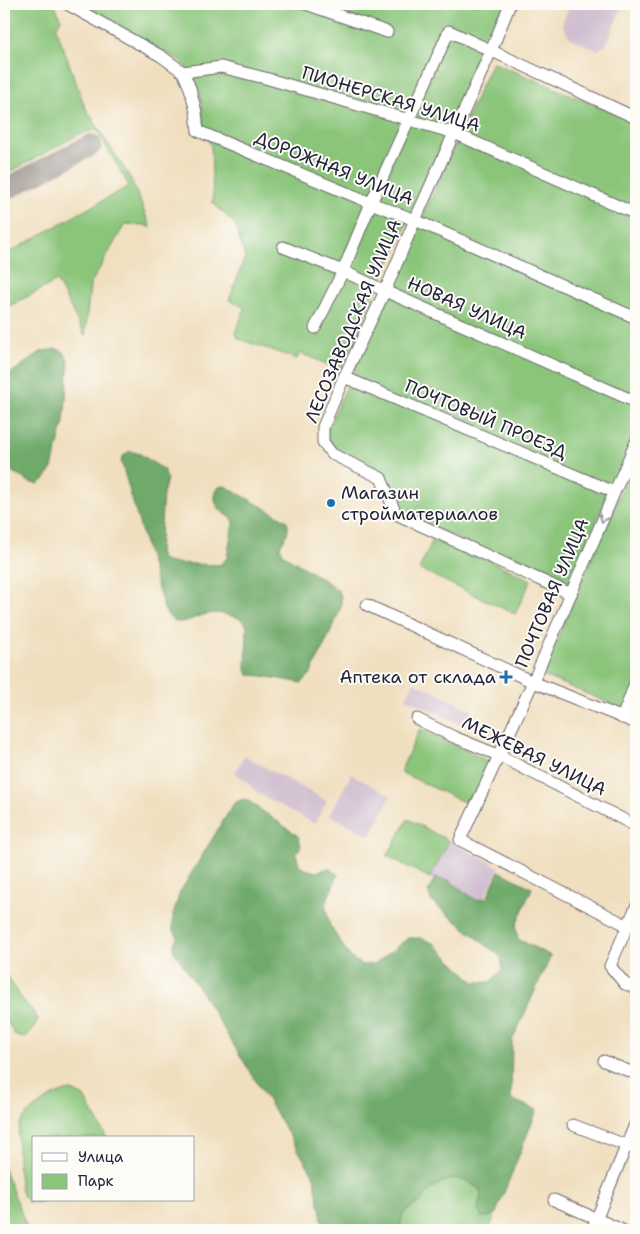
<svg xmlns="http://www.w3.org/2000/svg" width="640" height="1234" font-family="'Shantell Sans',sans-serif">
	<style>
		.industrial { fill: #cfbdcf }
		.green { fill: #8ac57a; stroke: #56745a }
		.forest { fill: #6faa6a; stroke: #486652 }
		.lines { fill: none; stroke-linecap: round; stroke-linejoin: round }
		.taxiway { stroke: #89807d; stroke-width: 22 }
		.minor-casing { stroke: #6a6469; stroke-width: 13 }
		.minor { stroke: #fff; stroke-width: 11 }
		.oneway { stroke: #9c9ca7 }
		.poi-dot { fill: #1f6fb2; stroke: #fdfcf7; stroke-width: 2 }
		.labels { text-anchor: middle; stroke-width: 4; stroke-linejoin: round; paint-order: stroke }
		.street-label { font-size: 18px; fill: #22223b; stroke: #fdfcf7 }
		.poi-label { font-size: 18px; fill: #22223b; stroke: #fdfcf7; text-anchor: start }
	</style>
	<rect width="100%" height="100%" fill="#fdfcf7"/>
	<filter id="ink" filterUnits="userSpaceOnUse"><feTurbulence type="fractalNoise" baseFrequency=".02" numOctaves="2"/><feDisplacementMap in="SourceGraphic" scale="10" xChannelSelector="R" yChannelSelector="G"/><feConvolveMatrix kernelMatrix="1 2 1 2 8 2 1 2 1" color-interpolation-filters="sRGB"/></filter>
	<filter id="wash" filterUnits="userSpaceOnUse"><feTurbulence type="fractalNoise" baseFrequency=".0096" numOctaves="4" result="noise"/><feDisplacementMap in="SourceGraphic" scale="20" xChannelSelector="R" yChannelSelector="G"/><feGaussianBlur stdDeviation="1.12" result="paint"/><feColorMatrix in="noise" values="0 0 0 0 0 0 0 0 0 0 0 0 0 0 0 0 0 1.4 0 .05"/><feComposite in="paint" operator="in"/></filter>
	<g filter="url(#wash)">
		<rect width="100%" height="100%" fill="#f0dfbf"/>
		<g class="industrial">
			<path d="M570,4H623L606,45L597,50L570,38L562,24Z"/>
			<path d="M414,682L472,710L464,726L406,698Z"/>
			<path d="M244,756L327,801L315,824L261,795L235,772Z"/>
			<path d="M351,774L391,796L370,836L330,815Z"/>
			<path d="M449,841L500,867L481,904L430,878Z"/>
		</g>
		<g class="green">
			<path d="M4,4H53L55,6L61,19L56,28L85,107L131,179L151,228L144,225L125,224L90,285L85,336L57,281L4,309V255L129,186L96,129L78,135L4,175Z"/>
			<path d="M78,4H504L484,53L341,370L300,353L297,359L239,339L235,333L245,308L229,300L245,257L235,224L213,203L211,146L204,127L200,93L193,76L180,61Z"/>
			<path d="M492,62L636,122V430L567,589L401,512L385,474L335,450L328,440V428Z"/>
			<path d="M636,457V714L541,675Z"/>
			<path d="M435,535L531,580L515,614L419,569Z"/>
			<path d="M420,729L490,762L470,805L400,772Z"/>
			<path d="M408,819L449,841L430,878L387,856Z"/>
			<path d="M4,972L24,1002L32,1010L38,1019L33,1030L24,1038L14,1034L4,1014Z"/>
			<path d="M70,1090L84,1097L107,1138H34V1200H46L39,1203L28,1202C26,1199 23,1196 22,1193C18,1184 16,1131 20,1124C28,1109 54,1093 70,1090Z"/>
			<path d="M4,1169L28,1230H4Z"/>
			<path d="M455,1178L467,1181L479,1188L481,1194L478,1210L488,1217L496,1213L489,1230H402C396,1213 408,1211 419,1203C423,1199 425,1194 429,1190C437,1184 446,1181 455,1178Z"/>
		</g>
		<g class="forest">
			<path d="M58,349L64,352L69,362L64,422L52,468L45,479L38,484L31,483L4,467V378L42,351Z"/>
			<path d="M130,451L140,454L164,470L167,479L163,494L159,553L163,560L170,563L219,565L223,562L227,558L233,523L232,518C219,512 209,500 219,487L225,486L286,520C292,531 284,537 280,547L284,555L327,582L338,590L341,596V606L334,625L310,675L302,683L263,676L248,675L246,670L247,627C244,620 240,618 232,616C224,614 217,612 208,614C189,617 177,633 164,609L121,461L123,456Z"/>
			<path d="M243,799L247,800L298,836L301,846L296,854L299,864L302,868L316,872L329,868L338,875L325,904L330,926L350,957L362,965L375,964L408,938H421L435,944L459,968L475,982H490L502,970L501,957L432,902L428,892L435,878L450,881L476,900L487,898L499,871L532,888L516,926L518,939L551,956L512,1041L511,1099L537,1110L496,1213L488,1217H482L478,1210L481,1195L479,1188L467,1181L453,1178L442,1182L428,1191L421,1201L408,1209L403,1214L400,1225L402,1230H324L314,1176L200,990L173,950L175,941L178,937L173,929V914L180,892L234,803Z"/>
		</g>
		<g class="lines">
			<path class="taxiway" d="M4,190L91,145"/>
		</g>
	</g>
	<g filter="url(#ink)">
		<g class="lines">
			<g class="minor-casing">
				<g id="minor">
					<path d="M67,4L161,56L183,72L190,88L196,112L198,131L371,203L415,220L636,318"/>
					<path d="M306,4L387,32"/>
					<path d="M510,4L491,51L415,220L385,291L344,377L323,427V442L332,454L381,478L396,514L571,594"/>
					<path d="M183,72L221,67L265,78L454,133L636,214"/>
					<path d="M283,247L343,271L385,291L636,402"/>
					<path d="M315,328L343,271L371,203L449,31L636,118"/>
					<path d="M344,377L614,492"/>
					<path d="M367,605L533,682L636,723"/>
					<path d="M622,718L636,681"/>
					<path d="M417,719L454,737L498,755L636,826"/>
					<path d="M636,907L610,966L625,984L636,988"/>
					<path d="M628,926L460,840L533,682L636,442"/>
					<path d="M604,1061L636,1074"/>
					<path d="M573,1125L636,1149"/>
					<path d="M554,1200L622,1230"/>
					<path d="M592,1230L636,1122"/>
				</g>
			</g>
			<use href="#minor" class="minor"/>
		</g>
		<defs><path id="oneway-chevron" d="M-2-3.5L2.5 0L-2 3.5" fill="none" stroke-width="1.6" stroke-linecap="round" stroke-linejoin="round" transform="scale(1.25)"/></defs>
		<use class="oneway" href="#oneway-chevron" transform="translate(603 519) rotate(113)"/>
	</g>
	<g class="poi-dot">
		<circle cx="331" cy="503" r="5"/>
		<path d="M503.5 669.5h5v5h5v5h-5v5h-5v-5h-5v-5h5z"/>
	</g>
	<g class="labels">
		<g class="street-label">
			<text transform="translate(391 99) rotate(17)" y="6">ПИОНЕРСКАЯ УЛИЦА</text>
			<text transform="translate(334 168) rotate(22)" y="6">ДОРОЖНАЯ УЛИЦА</text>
			<text transform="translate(467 308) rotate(24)" y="6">НОВАЯ УЛИЦА</text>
			<text transform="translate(353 321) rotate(-67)" y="6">ЛЕСОЗАВОДСКАЯ УЛИЦА</text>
			<text transform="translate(486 419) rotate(23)" y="6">ПОЧТОВЫЙ ПРОЕЗД</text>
			<text transform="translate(552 593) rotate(-67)" y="6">ПОЧТОВАЯ УЛИЦА</text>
			<text transform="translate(534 756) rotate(26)" y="6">МЕЖЕВАЯ УЛИЦА</text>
		</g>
		<g class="poi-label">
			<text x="341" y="499">Магазин<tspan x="341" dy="21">стройматериалов</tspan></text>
			<text x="496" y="683" text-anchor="end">Аптека от склада</text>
		</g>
	</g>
	<rect width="640" height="1234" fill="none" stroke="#fdfcf7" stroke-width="20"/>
	<rect x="32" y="1136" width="162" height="65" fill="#fdfcf7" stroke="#a5a5ac"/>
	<rect x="42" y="1153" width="25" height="8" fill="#ffffff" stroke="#a5a5ac"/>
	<text x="78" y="1162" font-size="15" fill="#22223b">Улица</text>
	<rect x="42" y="1174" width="25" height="15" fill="#8ac57a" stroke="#a5a5ac"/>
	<text x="78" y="1186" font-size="15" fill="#22223b">Парк</text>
</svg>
